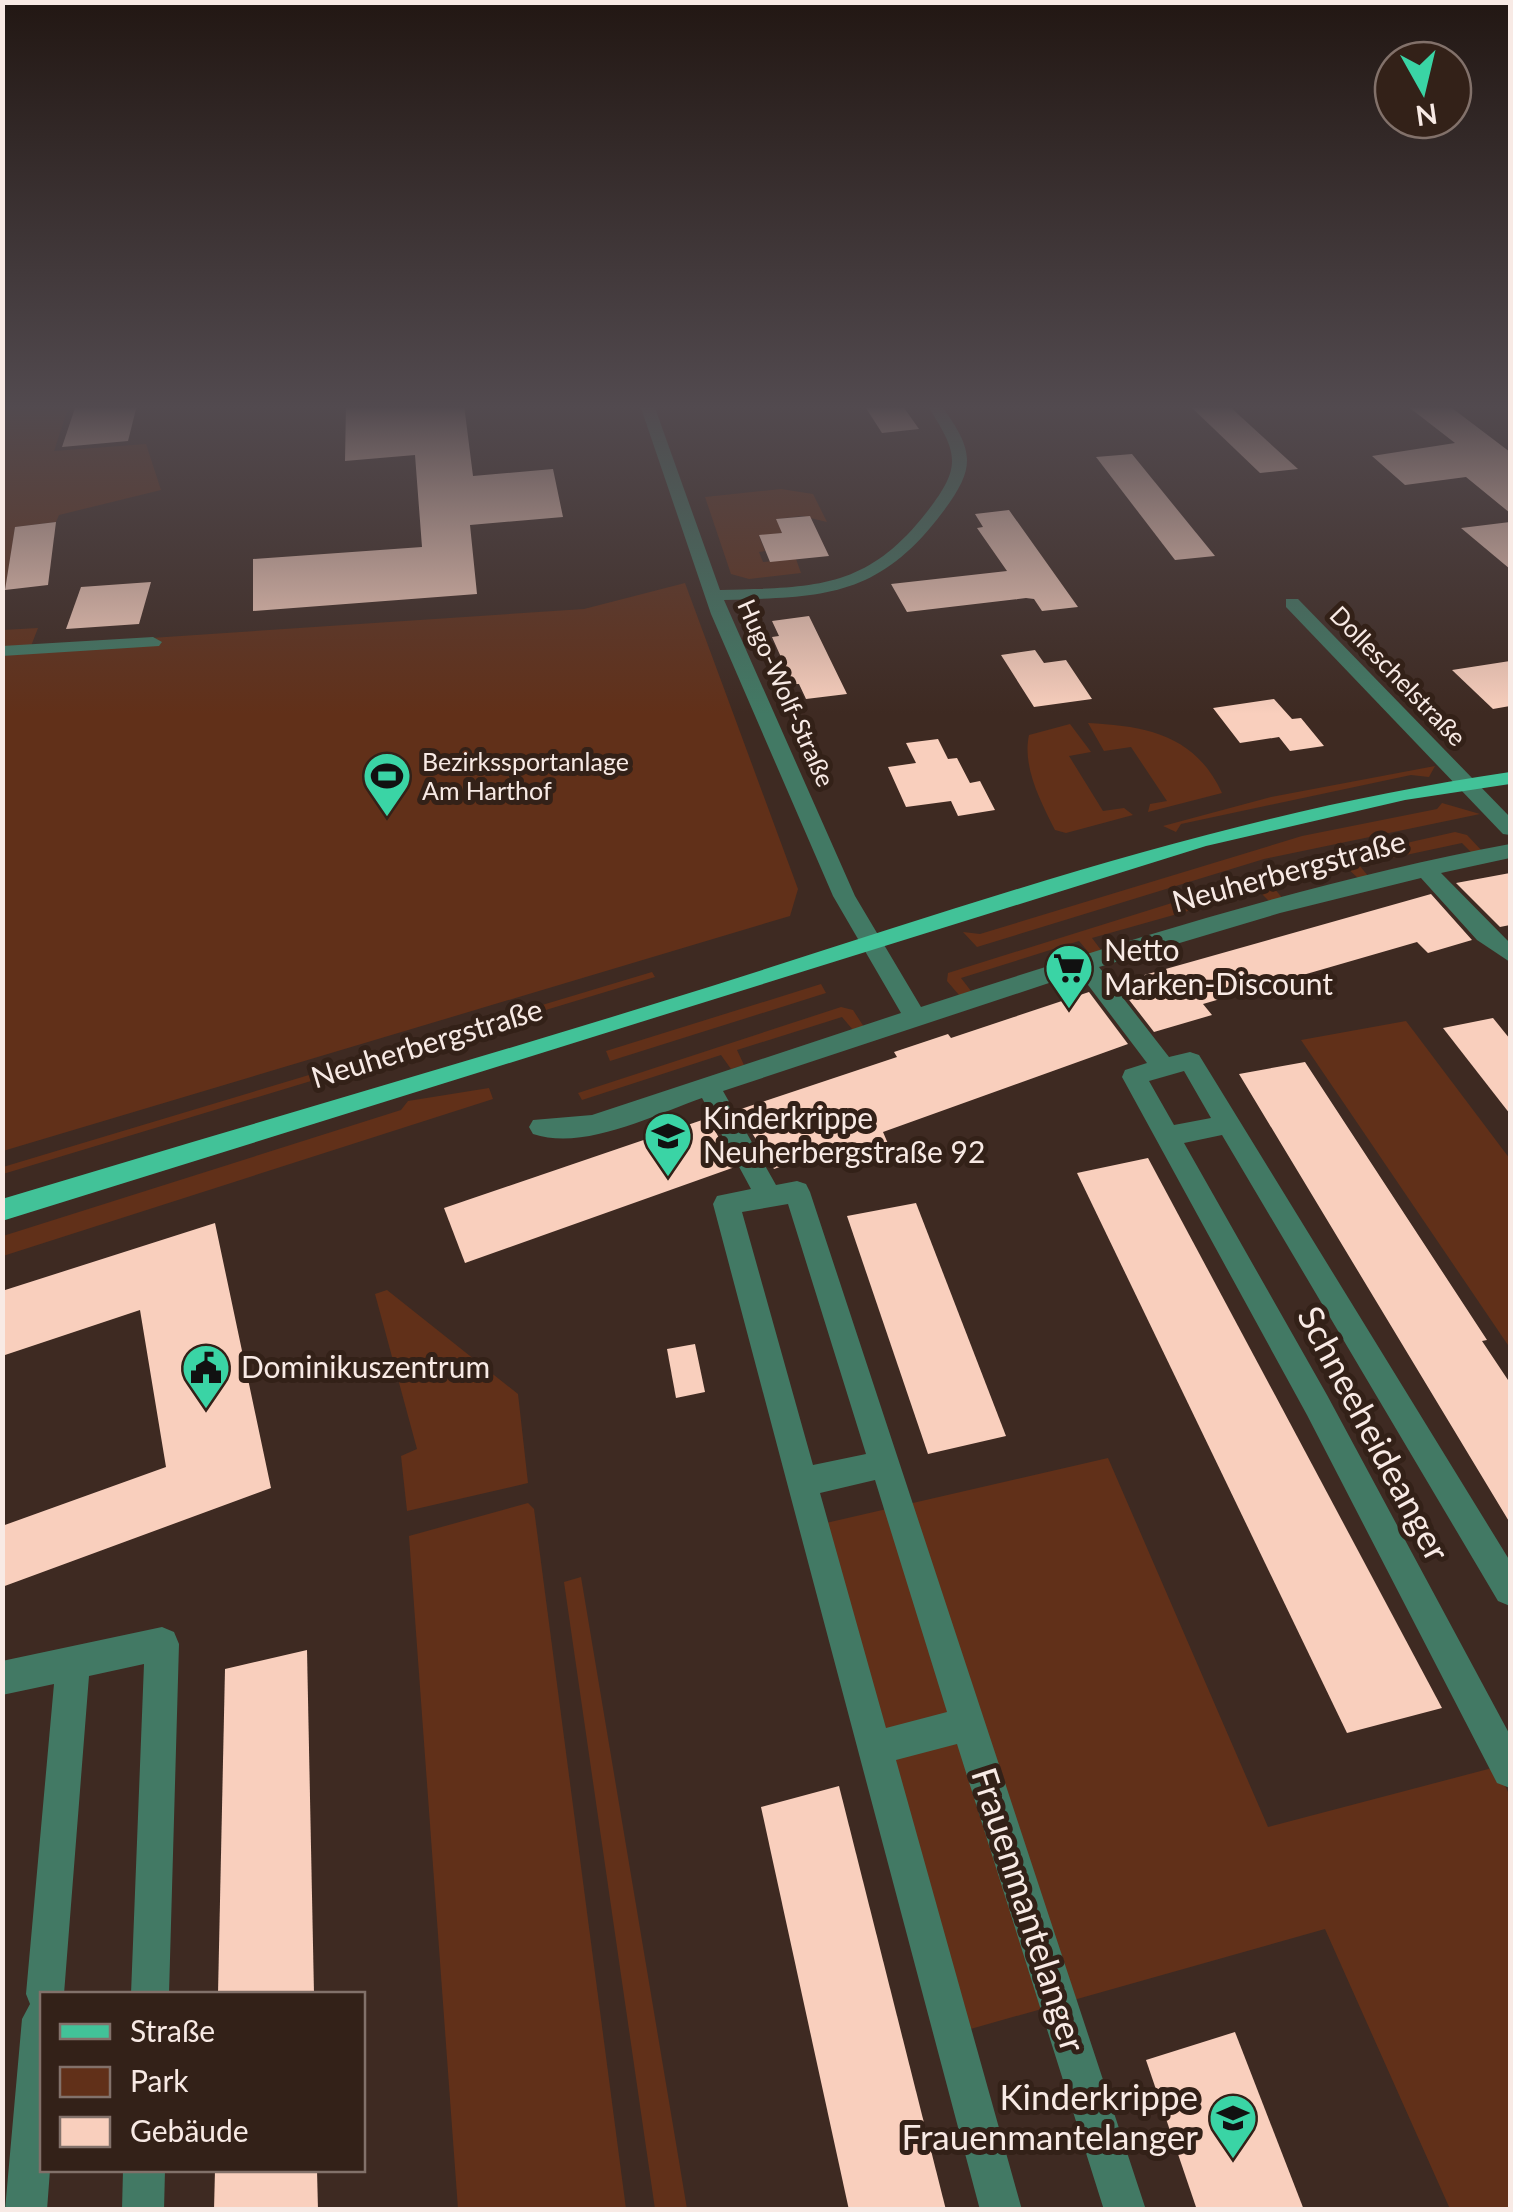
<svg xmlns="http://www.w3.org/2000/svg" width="1513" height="2212" font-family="Lato,sans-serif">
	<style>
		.green { fill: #613019 }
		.building { fill: #f9cfbd }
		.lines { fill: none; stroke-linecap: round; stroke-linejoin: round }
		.minor { fill: #427964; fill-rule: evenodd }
		.major { fill: #42c298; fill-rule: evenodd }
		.labels { text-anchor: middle; stroke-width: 10; stroke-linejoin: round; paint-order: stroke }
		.far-street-label { font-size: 25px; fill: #f8eae5; stroke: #332118 }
		.far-poi-label { font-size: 25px; fill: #f8eae5; stroke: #332118; text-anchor: start }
		.street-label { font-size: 30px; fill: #f8eae5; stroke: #332118 }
		.poi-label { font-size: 30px; fill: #f8eae5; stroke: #332118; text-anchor: start }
		.near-street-label { font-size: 35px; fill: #f8eae5; stroke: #332118 }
		.near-poi-label { font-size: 35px; fill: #f8eae5; stroke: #332118; text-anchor: end }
	</style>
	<rect width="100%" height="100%" fill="#3e2a22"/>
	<g class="green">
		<path d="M3,405H69L54,451L146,444L161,490L59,515L56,522L15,527L3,603Z"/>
		<path d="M781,489L813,494L827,522L802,516L777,519L782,533L759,536L765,551L759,552L763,562L796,559L801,573L749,579L731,574L705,497Z"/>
		<path d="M685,583L798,889L790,916L3,1151V630L38,628L31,646L584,609Z"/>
		<path d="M1088,723C1147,726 1195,735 1222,793L1148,812L1150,804L1167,801L1131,747L1104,751Z"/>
		<path d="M1070,724L1091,752L1069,756L1103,811L1124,808L1133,815L1066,833L1055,830C1041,802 1022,767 1029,735Z"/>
		<path d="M1435,766L1429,777L1411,775L1181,824L1176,832L1163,826L1271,797Z"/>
		<path d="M1442,803L1480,814L1264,859L977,947L963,932L980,934L1302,836L1437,809Z"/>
		<path d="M1455,832L1467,835L1482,851L1473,854L1462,843L1359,865L1369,877L1359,879L1346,867L1274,888L1284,900L1271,903L1259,891L1092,938L1101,950L1090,954L1079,941L961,978L971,991L959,995L947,981L948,973L1255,877Z"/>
		<path d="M652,972L655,977L3,1174V1167Z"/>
		<path d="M821,984L826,993L610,1061L606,1051Z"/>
		<path d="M841,1007L853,1010L864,1027L853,1030L842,1017L737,1050L744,1065L731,1069L721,1055L582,1100L578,1093Z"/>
		<path d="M1406,1021L1510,1159V1348L1301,1040Z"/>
		<path d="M489,1088L493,1099L3,1256V1236L401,1110L408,1101Z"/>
		<path d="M387,1290L518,1394L528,1483L407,1511L401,1456L417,1449L375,1294Z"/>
		<path d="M1108,1458L1268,1827L1496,1767L1510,1796V2209H1450L1325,1929L967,2030L826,1523Z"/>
		<path d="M528,1503L534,1509L626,2209H458L409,1536Z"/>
		<path d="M581,1577L687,2209H655L564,1582Z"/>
	</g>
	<g class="building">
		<path d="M76,405H137L128,441L62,447Z"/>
		<path d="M346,405H464L473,476L553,469L563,517L470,525L477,594L253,611V559L422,547L415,455L345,461Z"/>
		<path d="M864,405H902L919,429L882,433Z"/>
		<path d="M1189,405H1228L1298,469L1260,473Z"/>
		<path d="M1406,405H1448L1510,452V513L1466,477L1405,485L1372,456L1455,443Z"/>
		<path d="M1132,454L1215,556L1175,560L1096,457Z"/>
		<path d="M1009,510L1078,607L1042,611L1034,599L1026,598L907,612L891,584L1007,571L977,528L983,527L975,514Z"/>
		<path d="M810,516L829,556L770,562L759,535L782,533L776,519Z"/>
		<path d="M56,522L48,585L5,590L15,527Z"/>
		<path d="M1510,522V569L1461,528Z"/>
		<path d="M151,582L139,624L66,629L81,587Z"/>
		<path d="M809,616L847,694L806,699L799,684H793L772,637L779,636L772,621Z"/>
		<path d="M1035,650L1044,663L1066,660L1092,699L1034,707L1001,655Z"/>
		<path d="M1510,661V706L1493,709L1452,670Z"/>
		<path d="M1274,699L1292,719L1301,718L1324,746L1290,751L1279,737L1240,743L1213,708Z"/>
		<path d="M938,739L948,759L957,758L970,783L980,781L995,810L958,816L951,801L906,807L888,767L916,763L906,743Z"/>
		<path d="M1510,873V925L1500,927L1456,883Z"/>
		<path d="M1431,894L1472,940L1428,953L1417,942L1203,1004L1212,1015L1154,1032L1116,983Z"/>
		<path d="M1089,992L1128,1044L883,1132L889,1146L860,1157L848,1143L774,1169L738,1110L897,1057L894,1052L948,1034L951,1038Z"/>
		<path d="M1493,1018L1510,1039V1114L1443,1028Z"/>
		<path d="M1305,1062L1487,1340L1482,1341L1510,1383V1523L1239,1074Z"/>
		<path d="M708,1118L735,1167L465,1263L444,1208Z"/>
		<path d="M1148,1158L1275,1395L1442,1708L1347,1733L1077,1173Z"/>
		<path d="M916,1203L1006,1436L928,1454L847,1216Z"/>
		<path d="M215,1223L271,1488L2,1587V1526L166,1467L140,1310L2,1356V1291Z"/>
		<path d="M695,1344L705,1392L676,1398L667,1349Z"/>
		<path d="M307,1650L314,1994H218L225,1669Z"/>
		<path d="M839,1786L946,2210H849L761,1807Z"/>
		<path d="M1235,2032L1304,2210H1197L1146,2060Z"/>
		<path d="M215,2170H317L318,2210H214Z"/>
	</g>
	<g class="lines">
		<g class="minor">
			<path d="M640,405H654L720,590C812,587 865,591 926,513C963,466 958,453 927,405H941C974,451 977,467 942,513C878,598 823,597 724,600L855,896L921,1007C1115,944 1312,881 1510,844V858L1441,873L1510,943V962L1477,940L1421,878L1280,913L1099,967L1169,1057L1190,1052L1199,1055L1510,1561V1606L1498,1601L1222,1135L1184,1143L1327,1395L1510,1735V1788L1497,1783L1307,1415L1122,1077L1125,1070L1147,1063L1079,973L723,1091L776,1185L797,1181L806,1184L810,1192L1146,2210H1104L957,1744L896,1760L1022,2210H980L713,1204L717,1196L751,1189L702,1098C653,1115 585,1151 533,1134L529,1127L533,1120L592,1115L901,1013L833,896L711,614ZM1184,1071L1211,1118L1174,1125L1149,1081ZM788,1204L866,1454L813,1465L742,1212ZM875,1480L947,1712L886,1728L820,1493Z"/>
			<path d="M1286,599H1298L1510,817V835L1503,834L1286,607Z"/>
			<path d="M153,637L162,642L159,646L2,656V646Z"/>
			<path d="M162,1627L174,1632L179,1644L169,1994H131L144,1664L89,1676L64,1994H42V2170H50L47,2210H5L22,2019L30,2004L26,1994L54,1684L2,1695V1661Z"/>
			<path d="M123,2170H165L164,2210H122Z"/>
		</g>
		<path class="major" d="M1510,772V784L1405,800L1206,846L2,1221V1199C239,1127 476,1060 712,986C980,901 1230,813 1510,772Z"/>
	</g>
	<linearGradient id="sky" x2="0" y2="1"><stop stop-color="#221713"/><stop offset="0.57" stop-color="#524a4f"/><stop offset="1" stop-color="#524a4f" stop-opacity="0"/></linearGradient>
	<rect width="1513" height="714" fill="url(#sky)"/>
	<defs>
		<g id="stadium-pin" transform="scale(2.5)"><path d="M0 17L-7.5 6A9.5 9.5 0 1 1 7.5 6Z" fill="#3ad4a5" stroke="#332118"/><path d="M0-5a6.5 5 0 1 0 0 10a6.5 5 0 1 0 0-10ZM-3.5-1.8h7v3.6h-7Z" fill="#111"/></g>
		<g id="supermarket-pin" transform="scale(2.5)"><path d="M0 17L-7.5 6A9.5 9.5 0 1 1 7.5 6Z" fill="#3ad4a5" stroke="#332118"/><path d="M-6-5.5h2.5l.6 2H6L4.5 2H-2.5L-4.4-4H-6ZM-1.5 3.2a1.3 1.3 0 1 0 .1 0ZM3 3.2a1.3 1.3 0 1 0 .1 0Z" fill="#111"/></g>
		<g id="school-pin" transform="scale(2.5)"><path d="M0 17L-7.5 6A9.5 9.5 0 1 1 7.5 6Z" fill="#3ad4a5" stroke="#332118"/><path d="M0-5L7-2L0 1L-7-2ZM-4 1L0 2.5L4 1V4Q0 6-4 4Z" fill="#111"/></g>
		<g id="civic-pin" transform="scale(2.5)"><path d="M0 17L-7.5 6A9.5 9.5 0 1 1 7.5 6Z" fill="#3ad4a5" stroke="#332118"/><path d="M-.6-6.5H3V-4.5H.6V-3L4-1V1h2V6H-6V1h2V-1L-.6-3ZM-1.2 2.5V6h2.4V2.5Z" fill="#111"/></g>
	</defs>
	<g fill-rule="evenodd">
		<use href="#stadium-pin" x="387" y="776"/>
		<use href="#supermarket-pin" x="1069" y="968"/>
		<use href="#school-pin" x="668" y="1136"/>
		<use href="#civic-pin" x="206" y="1368"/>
		<use href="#school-pin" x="1233" y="2118"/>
	</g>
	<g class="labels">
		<g class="far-street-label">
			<text transform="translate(1398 676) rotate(46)" y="9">Dolleschelstraße</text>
			<text transform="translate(786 693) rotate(66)" y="9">Hugo-Wolf-Straße</text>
		</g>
		<g class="far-poi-label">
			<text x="422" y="771">Bezirkssportanlage<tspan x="422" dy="29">Am Harthof</tspan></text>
		</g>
		<g class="street-label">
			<text transform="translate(1289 872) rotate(-15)" y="10">Neuherbergstraße</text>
			<text transform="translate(427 1044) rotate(-17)" y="10">Neuherbergstraße</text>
		</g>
		<g class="poi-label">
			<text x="1104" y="961">Netto<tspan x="1104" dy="34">Marken-Discount</tspan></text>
			<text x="703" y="1129">Kinderkrippe<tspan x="703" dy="34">Neuherbergstraße 92</tspan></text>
			<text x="241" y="1378">Dominikuszentrum</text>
		</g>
		<g class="near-street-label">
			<text transform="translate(1373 1434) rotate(62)" y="12">Schneeheideanger</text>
			<text transform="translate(1028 1910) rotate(72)" y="12">Frauenmantelanger</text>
		</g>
		<g class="near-poi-label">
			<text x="1198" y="2110">Kinderkrippe<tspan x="1198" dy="40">Frauenmantelanger</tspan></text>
		</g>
	</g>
	<rect width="1513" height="2212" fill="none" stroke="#f8eae5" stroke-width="10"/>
	<rect x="40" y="1992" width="325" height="180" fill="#332118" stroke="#82716a" stroke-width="2.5"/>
	<rect x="60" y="2024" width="50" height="15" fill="#42c298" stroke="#82716a" stroke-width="2.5"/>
	<text x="130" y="2042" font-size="30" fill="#f8eae5">Straße</text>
	<rect x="60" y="2067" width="50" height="30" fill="#613019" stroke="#82716a" stroke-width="2.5"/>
	<text x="130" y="2092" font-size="30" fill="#f8eae5">Park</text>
	<rect x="60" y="2117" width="50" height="30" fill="#f9cfbd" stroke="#82716a" stroke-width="2.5"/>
	<text x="130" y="2142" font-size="30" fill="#f8eae5">Gebäude</text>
	<g transform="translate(1423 90) rotate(172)"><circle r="48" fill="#332118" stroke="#82716a" stroke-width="2.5"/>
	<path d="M0-8L18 38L0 25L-18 38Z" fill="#3ad4a5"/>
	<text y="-15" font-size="28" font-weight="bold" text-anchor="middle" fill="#f8eae5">N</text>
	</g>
</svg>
